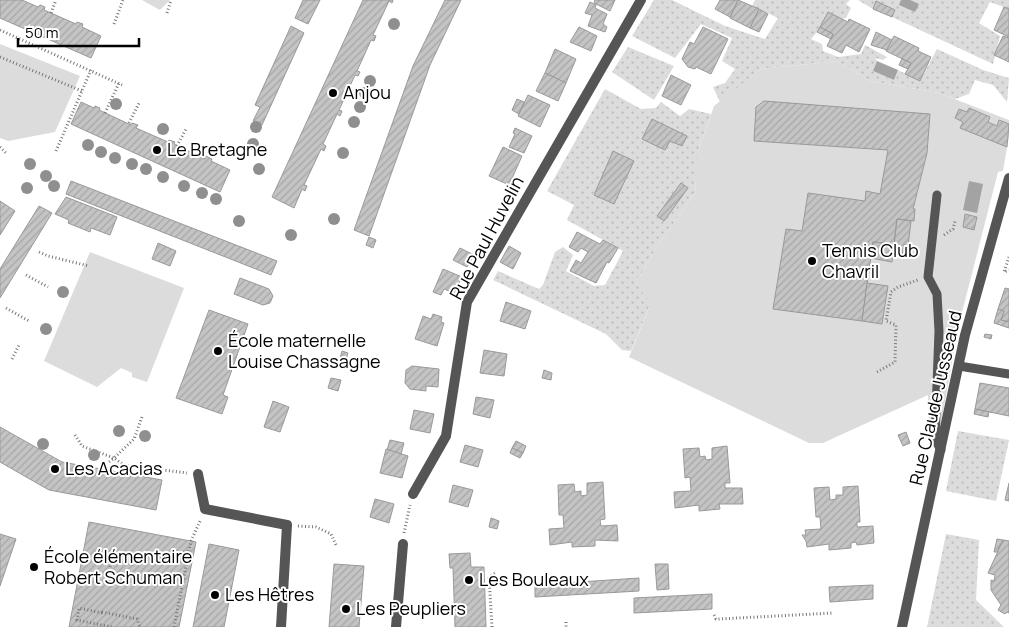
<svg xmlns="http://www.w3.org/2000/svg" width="1009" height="627" font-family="Manrope,sans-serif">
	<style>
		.grass { fill: url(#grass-dots) }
		.park { fill: #dcdcdc }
		.water { fill: #a3a3a3 }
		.building { fill: url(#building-hatch); stroke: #999 }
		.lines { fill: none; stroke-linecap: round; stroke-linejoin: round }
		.path { stroke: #777; stroke-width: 3; stroke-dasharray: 1 2.5; stroke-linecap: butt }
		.lane { stroke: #555; stroke-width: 9 }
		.street { stroke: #555; stroke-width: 10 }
		.tree { fill: #8f8f8f }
		.poi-dot { fill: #000; stroke: #fff; stroke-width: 2 }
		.labels { text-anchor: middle; stroke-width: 4; stroke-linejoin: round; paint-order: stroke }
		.poi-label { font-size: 18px; fill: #000; stroke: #fff; text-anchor: start }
		.street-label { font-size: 18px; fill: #000; stroke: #fff }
	</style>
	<defs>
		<pattern id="grass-dots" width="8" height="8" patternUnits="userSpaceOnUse" patternTransform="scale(1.25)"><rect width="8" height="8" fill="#dcdcdc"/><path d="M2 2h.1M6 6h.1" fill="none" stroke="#bbb" stroke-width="1.8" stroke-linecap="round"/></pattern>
		<pattern id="building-hatch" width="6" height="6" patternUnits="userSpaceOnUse" patternTransform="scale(1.25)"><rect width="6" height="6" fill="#c4c4c4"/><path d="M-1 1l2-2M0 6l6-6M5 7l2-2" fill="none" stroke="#a7a7a7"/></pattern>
	</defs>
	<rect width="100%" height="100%" fill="#fff"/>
	<g class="grass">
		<path d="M654,0H672L725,26L765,39L778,18L752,6L755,0H850L846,4L851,8L846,18L841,19L828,12L817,32L811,39L822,44L823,51L838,57L861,54L865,45L887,57L883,60L876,58L877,61L873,71L894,80L898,70L920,81L937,49L983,70L1009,78L1007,102L993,85L975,80L969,94L955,99L939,93L870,81L837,61L761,69L720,102L713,87L725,83L735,69L722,61L732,38L701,24L675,58L632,36Z"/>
		<path d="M858,0H1009V9L990,2L979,23L1000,36L993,64L892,17L895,10L876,1L873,9Z"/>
		<path d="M628,47L674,66L654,100L612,72Z"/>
		<path d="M605,89L641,109L656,108L661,102L680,116L689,109L711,114L698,151L695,193L658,245L640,277L651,303L631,351L622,350L606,334L493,280L498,271L539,289L543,285L555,252L563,247L573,255L566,271L594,286L605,285L623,251L567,220L574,205L547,191Z"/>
		<path d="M958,431L1009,440L996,501L946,491Z"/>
		<path d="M946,534L979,540L976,600L1004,627H927Z"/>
	</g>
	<g class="park">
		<path d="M142,0H170L160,10Z"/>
		<path d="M0,44L80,76L55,132L8,141L0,138Z"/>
		<path d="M837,61L870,81L939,93L1009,120V136L1003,171L998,172L959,324L940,429L929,430L928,395L823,443H809L629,357L651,303L631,278L640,277L658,245L695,193L697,154L714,106L761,69Z"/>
		<path d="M90,252L184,288L147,382L132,377V373L121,368L97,387L44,361Z"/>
	</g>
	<g class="water">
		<path d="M901,0H910L919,4L915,12L899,5Z"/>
		<path d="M877,61L898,70L894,80L873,71Z"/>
		<path d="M969,181L983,184L977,213L963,210Z"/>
	</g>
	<g class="building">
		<path d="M0,0H22L38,7L40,5L45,7L44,10L76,24L77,22L83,24L82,27L101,36L91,58L0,18Z"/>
		<path d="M303,0H320L308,24L295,18Z"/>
		<path d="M363,0H393L392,3L389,1L373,35L376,36L374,41L371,40L357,71L360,72L358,76L355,75L339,110L342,111L340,116L337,114L323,144L326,146L324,151L321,149L304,185L307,186L305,191L302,189L294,208L272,197Z"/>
		<path d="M445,0H461L430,65L369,236L354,230L413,66Z"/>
		<path d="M595,0H615L610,11L594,3Z"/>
		<path d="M720,0H738L730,17L715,9Z"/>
		<path d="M738,0L759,9L750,28L730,18Z"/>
		<path d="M876,1L895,10L892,17L873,9Z"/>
		<path d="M590,2L596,5L595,8L607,14L603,24L607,27L605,32L588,26L592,15L585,13Z"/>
		<path d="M1004,7L1009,9V37L994,30Z"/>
		<path d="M759,9L768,14L759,32L750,28Z"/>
		<path d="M828,12L848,22L849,19L870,29L859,52L846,45L842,53L827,46L833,34L820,27Z"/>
		<path d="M291,26L304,33L262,125L253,121L260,107L255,105Z"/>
		<path d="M579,27L597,36L591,51L570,42Z"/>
		<path d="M703,27L728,39L711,74L696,67L695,69L688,67L682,59L690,42L694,44Z"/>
		<path d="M820,27L833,34L831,39L817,32Z"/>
		<path d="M876,32L892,40L887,50L871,45Z"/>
		<path d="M894,36L919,48L918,51L931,57L920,81L905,74L911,63L886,51Z"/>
		<path d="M1003,36L1009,38V62L994,55Z"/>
		<path d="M555,49L576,59L566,83L545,73Z"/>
		<path d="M902,59L911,63L908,69L899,65Z"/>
		<path d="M545,73L566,83L558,101L536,91Z"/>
		<path d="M671,75L691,85L681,105L662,96Z"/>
		<path d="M528,95L550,105L540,127L518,116Z"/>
		<path d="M517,99L524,102L519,114L512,110Z"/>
		<path d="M764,101L930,114L927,153L913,209H915L914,221L897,219L894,244L873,242L862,321L773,309L786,229L802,231L808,193L865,201L866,191L880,194L888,150L754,141L756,107Z"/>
		<path d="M81,102L94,108L95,106L100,108L99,110L131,125L132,123L138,125L136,128L168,142L169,140L175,142L174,144L205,159L206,156L212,159L211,161L230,170L220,192L71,124Z"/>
		<path d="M969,108L990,117L988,122L997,126L999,120L1009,124L1007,147L960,128L963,122L955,118L959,109L967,112Z"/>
		<path d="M652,119L687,136L682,146L670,141L665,150L642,139Z"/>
		<path d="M515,128L532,136L524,153L509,147L515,134L513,133Z"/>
		<path d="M503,147L522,156L509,185L489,176Z"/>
		<path d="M613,151L634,161L614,204L594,195Z"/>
		<path d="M71,181L277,261L271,275L66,194Z"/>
		<path d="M681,183L688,188L664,221L657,216Z"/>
		<path d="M66,197L117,217L110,235L91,228L90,232L68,223L69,220L55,214Z"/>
		<path d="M0,201L15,211L0,235Z"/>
		<path d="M39,206L52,213L0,298V269Z"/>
		<path d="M965,214L977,217L974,230L963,227Z"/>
		<path d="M897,219L911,221L908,246L904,245L902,255L893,254Z"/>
		<path d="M577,232L600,244L603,240L618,248L609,263L607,262L596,283L570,271L576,260L581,263L588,252L581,248L578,252L569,247Z"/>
		<path d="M369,237L376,240L373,248L366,245Z"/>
		<path d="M873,242L894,244L892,262L871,258Z"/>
		<path d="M158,243L176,251L170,266L152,259Z"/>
		<path d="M904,245L908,246L907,256L902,255Z"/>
		<path d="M509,246L521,253L513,269L500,262Z"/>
		<path d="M460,248L474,255L467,267L453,260Z"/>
		<path d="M443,269L462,277L454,293L444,289L441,295L433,292Z"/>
		<path d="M240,278L269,289L273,296L270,303L263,305L234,294Z"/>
		<path d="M867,283L888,286L882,324L862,321Z"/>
		<path d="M1005,288L1009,289V322L1001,320L1004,311L998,309Z"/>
		<path d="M506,302L531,311L525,329L500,321Z"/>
		<path d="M998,309L1004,311L1001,320L1009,322V328L994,323Z"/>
		<path d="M209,310L248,324L223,395L228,397L222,414L176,398Z"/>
		<path d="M433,314L442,317L441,322L444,323L437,346L415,339L423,316L431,319Z"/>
		<path d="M985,334L992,335L991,339L984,337Z"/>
		<path d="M484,350L507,354L504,376L480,373Z"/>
		<path d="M342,351L348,353L345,363L339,362Z"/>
		<path d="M412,366L439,369L438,387L426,386V391L410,389L405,383L406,370Z"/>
		<path d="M544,370L552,373L551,380L542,378Z"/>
		<path d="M331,378L341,380L338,391L328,388Z"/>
		<path d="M980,383L1009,388V416L975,409Z"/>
		<path d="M476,397L494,400L490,418L473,414Z"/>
		<path d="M273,401L289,407L280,432L264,427Z"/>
		<path d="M975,409L989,412L988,417L974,414Z"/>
		<path d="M414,410L434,414L430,433L410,429Z"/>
		<path d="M0,427L62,462L162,480L156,510L49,490L0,462Z"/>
		<path d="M906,432L910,443L903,446L898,435Z"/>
		<path d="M390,440L404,443L401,454L387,450Z"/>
		<path d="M516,441L526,446L523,453L512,448Z"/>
		<path d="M465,445L483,450L478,467L460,462Z"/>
		<path d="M727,446L730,483H725V488H742L743,504H719L720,509L699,511V505L675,508L674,492L691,491L690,477L685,478L683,449L699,448L700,457L705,456L706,460L712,459V448Z"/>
		<path d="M512,448L523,453L520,458L510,453Z"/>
		<path d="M386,449L408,456L402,478L380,473Z"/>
		<path d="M603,482L605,519L600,520L601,526L617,525L618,541L595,540V546L572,547V542L550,545L549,529L564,528L563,515H559L558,485L574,484L575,492L581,491V496L587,495V483Z"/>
		<path d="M1009,483V501L1005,500Z"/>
		<path d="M453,485L473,490L468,507L449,502Z"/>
		<path d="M858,486L860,522H857V527L873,526L874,543L857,545L856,542L851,543V548L829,550V544L807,547L806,541L802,535H806L805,530L821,529L820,517H816L814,488L829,487L830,500L836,499V495H843V487Z"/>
		<path d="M375,499L394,504L389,523L370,517Z"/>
		<path d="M491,518L499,521L497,529L489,527Z"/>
		<path d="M89,522L196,542L179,627H69Z"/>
		<path d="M0,534L16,539L0,586Z"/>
		<path d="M997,539L1003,540L997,552H994Z"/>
		<path d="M1003,540L1009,541V613L1007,612L1005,614L998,610L1001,605L991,590V580L994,581L995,575L988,573Z"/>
		<path d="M209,544L239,550L224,627H193Z"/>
		<path d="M470,553L471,567H484L486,627H455L453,568H450L449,554Z"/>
		<path d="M334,564L364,566L359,627H329Z"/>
		<path d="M655,564H668L669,589L657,590Z"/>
		<path d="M639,578V591L535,597V585Z"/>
		<path d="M873,585V599L830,602L829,587Z"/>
		<path d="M712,594V609L634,613V598Z"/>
	</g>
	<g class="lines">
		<g class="path">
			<path d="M51,13L56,0"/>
			<path d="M167,13L171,0"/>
			<path d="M114,24L123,0"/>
			<path d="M0,30L122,85"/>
			<path d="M0,57L82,91"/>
			<path d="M105,113L119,83"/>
			<path d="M129,123L139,103"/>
			<path d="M177,146L186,129"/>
			<path d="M0,147L7,154"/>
			<path d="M56,151L91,70"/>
			<path d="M944,235L953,229L955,221"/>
			<path d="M39,252L48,256L89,266"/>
			<path d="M1009,257L1004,272L1009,270"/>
			<path d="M26,275L48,287"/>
			<path d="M6,308L29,321"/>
			<path d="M12,359L19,345"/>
			<path d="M877,372L895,362L896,325L886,321L891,292L898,287L918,280"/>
			<path d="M142,417L134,439L114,458L124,465L187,473"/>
			<path d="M75,435L82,446L114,458L109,462"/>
			<path d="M298,526L316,527L331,534L336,545"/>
			<path d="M404,533L410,505"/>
			<path d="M110,567L112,560L132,564L189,551"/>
			<path d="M102,612L137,619L140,627"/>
			<path d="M102,613L79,608L77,620L112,627"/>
			<path d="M714,615L716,619H719L833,613"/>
			<path d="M566,622V627"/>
			<path d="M174,627L191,541L201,519"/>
			<path d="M492,627L489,577L497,572"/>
		</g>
		<g class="lane">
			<path d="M937,195L928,277L937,294L939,331L935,439L941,450"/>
			<path d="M959,366L1009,374"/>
		</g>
		<g class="street">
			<path d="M198,474L205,509L287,525L281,627"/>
			<path d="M413,494L446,436L467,302L641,0"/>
			<path d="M396,627L403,544"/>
			<path d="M902,627L965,335L1009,178"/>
		</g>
	</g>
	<g class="tree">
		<circle cx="394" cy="24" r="6"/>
		<circle cx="370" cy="81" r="6"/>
		<circle cx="365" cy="93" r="6"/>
		<circle cx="116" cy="104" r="6"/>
		<circle cx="360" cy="107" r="6"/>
		<circle cx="354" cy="122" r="6"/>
		<circle cx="256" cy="127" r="6"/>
		<circle cx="163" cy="129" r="6"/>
		<circle cx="253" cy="144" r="6"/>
		<circle cx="88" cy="145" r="6"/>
		<circle cx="101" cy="152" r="6"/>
		<circle cx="343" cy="153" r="6"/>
		<circle cx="115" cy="158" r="6"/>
		<circle cx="30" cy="164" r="6"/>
		<circle cx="132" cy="164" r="6"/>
		<circle cx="146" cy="169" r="6"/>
		<circle cx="259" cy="169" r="6"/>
		<circle cx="46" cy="176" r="6"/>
		<circle cx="163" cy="177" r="6"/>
		<circle cx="54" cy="186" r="6"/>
		<circle cx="184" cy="186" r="6"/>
		<circle cx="27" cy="188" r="6"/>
		<circle cx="202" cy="193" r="6"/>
		<circle cx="216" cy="199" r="6"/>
		<circle cx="334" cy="219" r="6"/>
		<circle cx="239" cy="221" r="6"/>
		<circle cx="291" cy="235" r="6"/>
		<circle cx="63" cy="292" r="6"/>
		<circle cx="46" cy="329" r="6"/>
		<circle cx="119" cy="431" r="6"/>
		<circle cx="145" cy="436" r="6"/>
		<circle cx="43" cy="444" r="6"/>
		<circle cx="94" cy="455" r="6"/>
	</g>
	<g class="poi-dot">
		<circle cx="333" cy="93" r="5"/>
		<circle cx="157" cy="150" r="5"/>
		<circle cx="812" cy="261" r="5"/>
		<circle cx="218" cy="351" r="5"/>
		<circle cx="55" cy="469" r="5"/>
		<circle cx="34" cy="567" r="5"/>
		<circle cx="469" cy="580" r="5"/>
		<circle cx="215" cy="595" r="5"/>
		<circle cx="346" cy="609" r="5"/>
	</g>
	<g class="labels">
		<g class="poi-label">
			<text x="343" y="99">Anjou</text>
			<text x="167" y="156">Le Bretagne</text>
			<text x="822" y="257">Tennis Club<tspan x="822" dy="21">Chavril</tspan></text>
			<text x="228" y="347">École maternelle<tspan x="228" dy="21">Louise Chassagne</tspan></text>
			<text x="65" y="475">Les Acacias</text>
			<text x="44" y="563">École élémentaire<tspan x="44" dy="21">Robert Schuman</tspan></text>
			<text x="479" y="586">Les Bouleaux</text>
			<text x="225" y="601">Les Hêtres</text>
			<text x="356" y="615">Les Peupliers</text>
		</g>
		<g class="street-label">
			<text transform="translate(487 238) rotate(-62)" y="6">Rue Paul Huvelin</text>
			<text transform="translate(936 398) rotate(-77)" y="6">Rue Claude Jusseaud</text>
		</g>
	</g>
	<path d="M18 38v8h121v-8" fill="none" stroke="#000000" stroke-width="2.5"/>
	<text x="25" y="38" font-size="15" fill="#000000" stroke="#ffffff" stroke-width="4" paint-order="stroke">50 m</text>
</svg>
